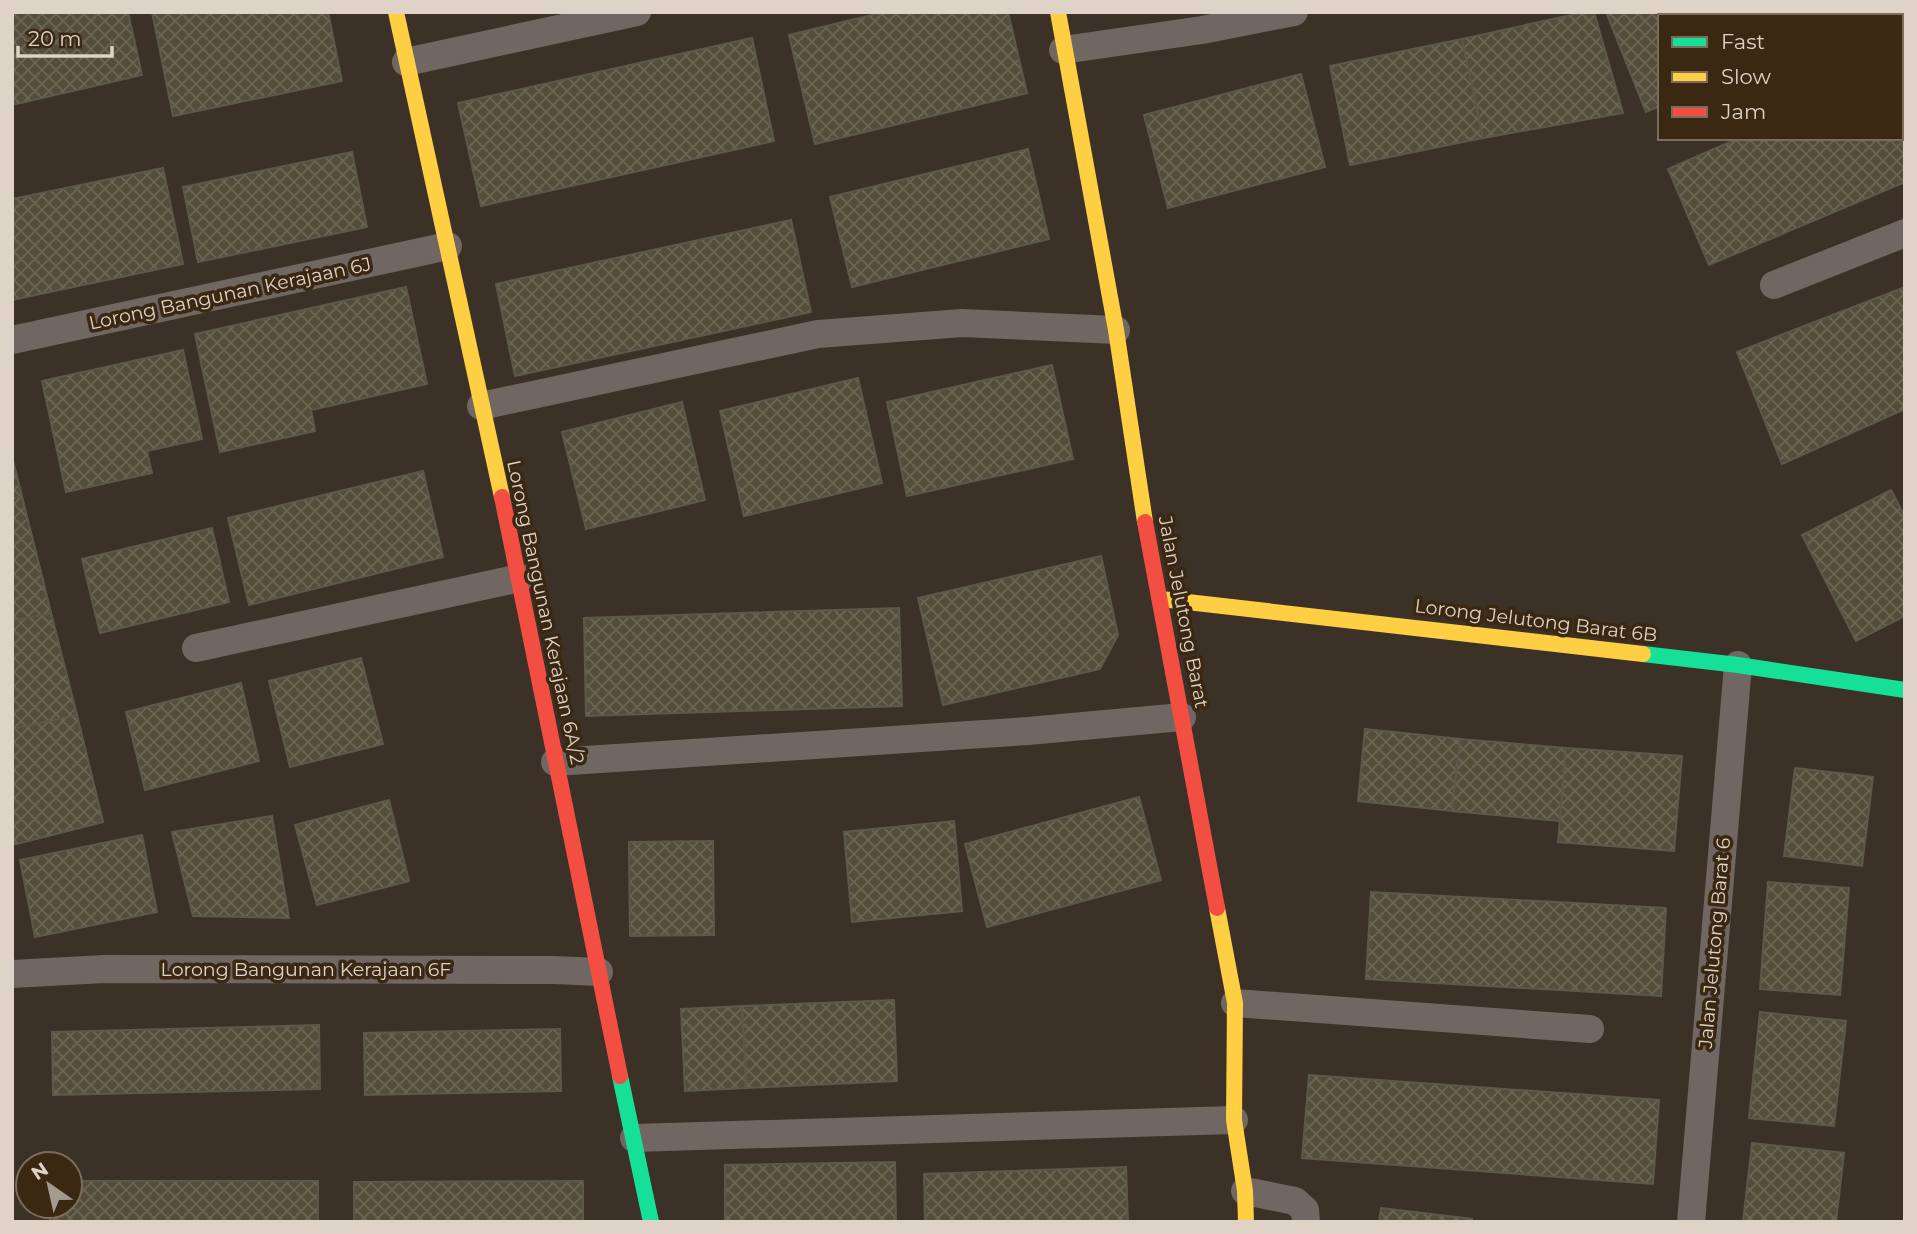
<svg xmlns="http://www.w3.org/2000/svg" width="1917" height="1234" font-family="Montserrat,sans-serif">
	<style>
		.building { fill: url(#building-cross-hatch); stroke: #5d584c; stroke-width: 2 }
		.lines { fill: none; stroke-linecap: round; stroke-linejoin: round }
		.street { stroke: #706662; stroke-width: 28 }
		.fast { stroke: #16e098; stroke-width: 16 }
		.slow { stroke: #ffcf43; stroke-width: 16 }
		.jam { stroke: #f24e42; stroke-width: 16 }
		.labels { text-anchor: middle; stroke-width: 7; stroke-linejoin: round; paint-order: stroke }
		.street-label { font-size: 19px; fill: #ded3c6; stroke: #3a2813 }
	</style>
	<defs>
		<pattern id="building-cross-hatch" width="8" height="8" patternUnits="userSpaceOnUse" patternTransform="scale(1.75)"><rect width="8" height="8" fill="#534d3a"/><path d="M0 0l8 8M0 8l8-8" fill="none" stroke="#6b6655"/></pattern>
	</defs>
	<rect width="100%" height="100%" fill="#3c3126"/>
	<g class="building">
		<path d="M12,12H128L142,75L12,105Z"/>
		<path d="M152,12H328L342,81L173,116Z"/>
		<path d="M884,12H1008L1027,93L815,144L789,35Z"/>
		<path d="M1585,12H1594L1623,113L1483,138L1462,39Z"/>
		<path d="M1606,12H1753L1755,16H1660V106L1646,112Z"/>
		<path d="M1766,12H1877L1869,16H1768Z"/>
		<path d="M752,38L774,141L481,206L458,103Z"/>
		<path d="M1462,39L1483,138L1350,165L1330,66Z"/>
		<path d="M1905,55V152L1899,138H1901V56Z"/>
		<path d="M1301,74L1325,167L1168,208L1144,115Z"/>
		<path d="M1739,138H1899L1905,152V182L1709,265L1668,169Z"/>
		<path d="M1028,149L1049,239L852,287L830,197Z"/>
		<path d="M352,152L367,227L198,262L183,187Z"/>
		<path d="M163,168L183,264L12,300V199Z"/>
		<path d="M791,220L811,312L515,376L496,284Z"/>
		<path d="M406,287L427,384L311,410L315,431L220,452L195,334Z"/>
		<path d="M1905,287V409L1782,464L1737,352Z"/>
		<path d="M183,350L202,439L147,451L152,473L66,492L42,381Z"/>
		<path d="M1052,365L1073,459L907,496L887,402Z"/>
		<path d="M858,378L882,483L744,516L720,411Z"/>
		<path d="M682,402L705,500L586,529L562,432Z"/>
		<path d="M12,457L103,822L12,845Z"/>
		<path d="M12,457L22,497L12,499Z"/>
		<path d="M423,471L443,557L249,605L228,518Z"/>
		<path d="M1891,490L1905,517V616L1856,641L1802,535Z"/>
		<path d="M22,497L51,613L12,621V499Z"/>
		<path d="M212,528L229,602L100,633L82,559Z"/>
		<path d="M1101,556L1118,635L1100,669L943,705L918,598Z"/>
		<path d="M899,608L902,706L586,716L584,618Z"/>
		<path d="M51,613L77,715L12,729V621Z"/>
		<path d="M361,658L383,744L290,767L269,681Z"/>
		<path d="M241,683L259,761L145,790L126,712Z"/>
		<path d="M77,715L103,822L12,845V729Z"/>
		<path d="M1365,729L1460,739L1452,811L1358,801Z"/>
		<path d="M1460,739L1566,748L1560,821L1452,811Z"/>
		<path d="M1566,748L1682,756L1674,851L1558,842Z"/>
		<path d="M1795,768L1873,777L1862,866L1784,856Z"/>
		<path d="M1139,797L1161,880L987,927L965,844Z"/>
		<path d="M389,800L409,881L317,905L295,825Z"/>
		<path d="M272,816L289,918L193,916L172,832Z"/>
		<path d="M954,821L962,911L852,922L844,832Z"/>
		<path d="M142,835L157,912L35,937L20,860Z"/>
		<path d="M713,841L714,935L630,936L629,842Z"/>
		<path d="M1768,882L1849,888L1840,995L1760,989Z"/>
		<path d="M1371,892L1666,908L1661,996L1366,979Z"/>
		<path d="M894,1000L897,1081L746,1088L742,1006Z"/>
		<path d="M742,1006L746,1088L685,1091L681,1009Z"/>
		<path d="M1760,1012L1846,1021L1834,1126L1749,1118Z"/>
		<path d="M319,1025L320,1089L53,1095L52,1032Z"/>
		<path d="M560,1029L561,1091L365,1095L364,1033Z"/>
		<path d="M1309,1075L1659,1100L1653,1184L1302,1158Z"/>
		<path d="M1752,1143L1844,1153L1836,1222H1743Z"/>
		<path d="M895,1162L896,1222H725V1165Z"/>
		<path d="M1126,1167L1128,1222H925L924,1174Z"/>
		<path d="M70,1181H318V1222H50V1206H70Z"/>
		<path d="M583,1181V1222H354V1182Z"/>
		<path d="M1381,1208L1472,1219V1222H1379Z"/>
	</g>
	<g class="lines">
		<g class="street">
			<path d="M1063,50L1202,30L1294,12"/>
			<path d="M406,62L637,12"/>
			<path d="M1774,285L1905,233"/>
			<path d="M12,340L448,246"/>
			<path d="M481,406L818,334L962,323L1116,330"/>
			<path d="M196,648L520,578"/>
			<path d="M555,762L1028,731L1182,717"/>
			<path d="M12,974L104,969L554,970L599,972"/>
			<path d="M1235,1003L1590,1029"/>
			<path d="M634,1138L1234,1120"/>
			<path d="M1245,1191L1295,1201L1305,1210L1306,1222"/>
			<path d="M1691,1222L1738,665"/>
		</g>
		<g class="fast">
			<path d="M1643,654L1738,665L1905,690"/>
			<path d="M620,1076L651,1222"/>
		</g>
		<g class="slow">
			<path d="M396,12L502,497"/>
			<path d="M1058,12L1116,330L1145,522"/>
			<path d="M1161,599L1643,654"/>
			<path d="M1217,908L1235,1003L1234,1120L1245,1191L1246,1222"/>
		</g>
		<g class="jam">
			<path d="M502,497L620,1076"/>
			<path d="M1145,522L1217,908"/>
		</g>
	</g>
	<g class="labels">
		<g class="street-label">
			<text transform="translate(230 293) rotate(-12)" y="7">Lorong Bangunan Kerajaan 6J</text>
			<text transform="translate(546 612) rotate(78)" y="7">Lorong Bangunan Kerajaan 6A/2</text>
			<text transform="translate(1184 612) rotate(79)" y="7">Jalan Jelutong Barat</text>
			<text transform="translate(1536 620) rotate(7)" y="7">Lorong Jelutong Barat 6B</text>
			<text transform="translate(1714 943) rotate(-85)" y="7">Jalan Jelutong Barat 6</text>
			<text x="306" y="976">Lorong Bangunan Kerajaan 6F</text>
		</g>
	</g>
	<rect width="1917" height="1234" fill="none" stroke="#ded3c6" stroke-width="28"/>
	<rect x="1658" y="14" width="245" height="126" fill="#3a2813" stroke="#7c6c5b" stroke-width="2"/>
	<rect x="1672" y="37" width="35" height="10" fill="#16e098" stroke="#7c6c5b" stroke-width="2"/>
	<text x="1721" y="49" font-size="21" fill="#ded3c6">Fast</text>
	<rect x="1672" y="72" width="35" height="10" fill="#ffcf43" stroke="#7c6c5b" stroke-width="2"/>
	<text x="1721" y="84" font-size="21" fill="#ded3c6">Slow</text>
	<rect x="1672" y="107" width="35" height="10" fill="#f24e42" stroke="#7c6c5b" stroke-width="2"/>
	<text x="1721" y="119" font-size="21" fill="#ded3c6">Jam</text>
	<g transform="translate(49 1185) rotate(326)"><circle r="33" fill="#3a2813" stroke="#7c6c5b" stroke-width="2"/>
	<path d="M0-5L12 26L0 18L-12 26Z" fill="#a59a8e"/>
	<text y="-10" font-size="19" font-weight="bold" text-anchor="middle" fill="#ded3c6">N</text>
	</g>
	<path d="M18 46v10h94v-10" fill="none" stroke="#ded3c6" stroke-width="3.5"/>
	<text x="28" y="46" font-size="21" fill="#ded3c6" stroke="#3a2813" stroke-width="5" paint-order="stroke">20 m</text>
</svg>
